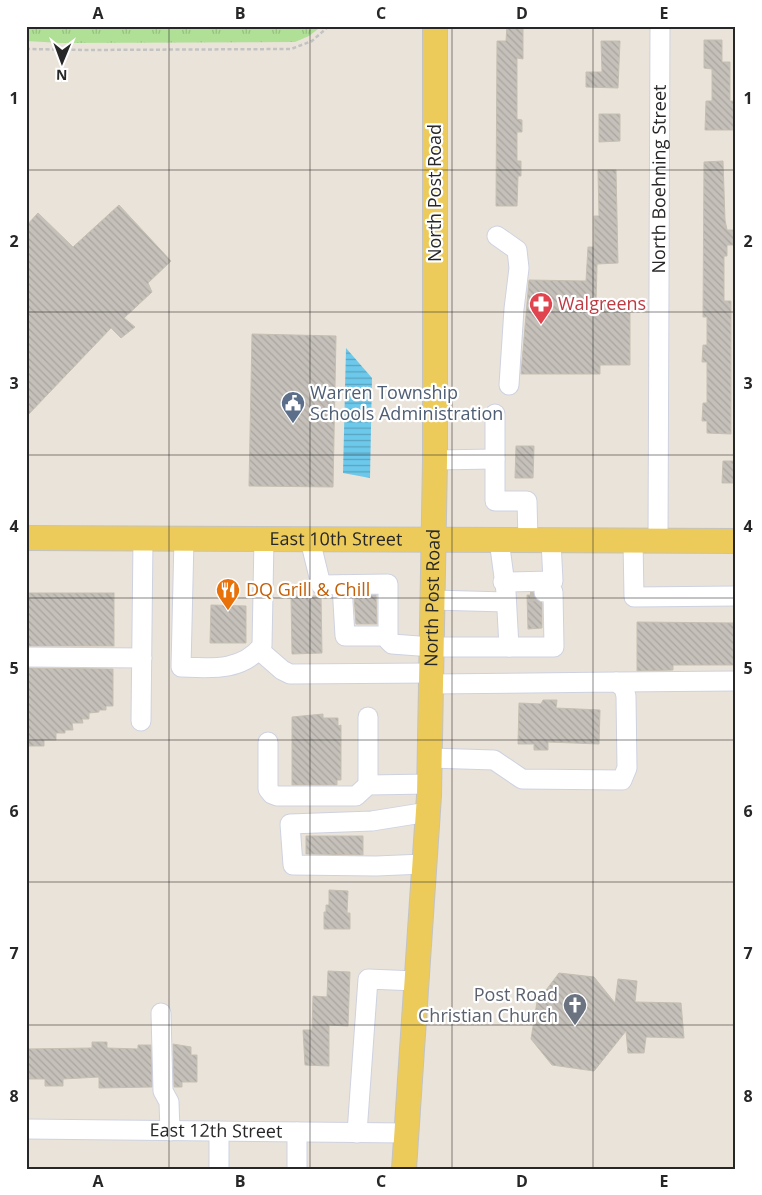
<svg xmlns="http://www.w3.org/2000/svg" width="762" height="1195" font-family="'Open Sans',sans-serif">
	<style>
		.park { fill: url(#park-tufts) }
		.water { fill: url(#water-rules) }
		.building { fill: url(#building-back-hatch); stroke: #c5bfb3 }
		.lines { fill: none; stroke-linecap: round; stroke-linejoin: round }
		.minor-tunnel { stroke: #c3bdb5; stroke-width: 19; stroke-dasharray: 19 9; stroke-linecap: butt }
		.minor-casing { stroke: #ced2e0; stroke-width: 21 }
		.major-casing { stroke: #c3c3c3; stroke-width: 26 }
		.path { stroke: #c3c3c3; stroke-width: 2.5; stroke-dasharray: 4 2.5; stroke-linecap: butt }
		.minor { stroke: #fff; stroke-width: 19 }
		.major { stroke: #eccb5b; stroke-width: 24 }
		.grid { fill: none; stroke: #272727; stroke-width: 1; stroke-opacity: 0.55 }
		.labels { text-anchor: middle; stroke-width: 4.5; stroke-linejoin: round; paint-order: stroke }
		.street-label { font-size: 18px; fill: #272727; stroke: #fff }
		.health-label { font-size: 18px; fill: #be3a42; stroke: #fff; text-anchor: start }
		.service-label { font-size: 18px; fill: #4e5e75; stroke: #fff; text-anchor: start }
		.food-label { font-size: 18px; fill: #c56008; stroke: #fff; text-anchor: start }
		.worship-label { font-size: 18px; fill: #5b616d; stroke: #fff; text-anchor: end }
		.neatline { fill: none; stroke: #272727; stroke-width: 2 }
		.grid-label { font-size: 16px; text-anchor: middle; font-weight: bold; fill: #272727 }
	</style>
	<defs>
		<pattern id="park-tufts" width="24" height="20" patternUnits="userSpaceOnUse" patternTransform="scale(1.25)"><rect width="24" height="20" fill="#afe096"/><path d="M3 7l-1-3M5 7V3M7 7l1-3M15 17l-1-3M17 17v-4M19 17l1-3" fill="none" stroke="#97c081"/></pattern>
		<pattern id="water-rules" width="6" height="5" patternUnits="userSpaceOnUse" patternTransform="scale(1.25)"><rect width="6" height="5" fill="#6dc9eb"/><path d="M0 2.5h6" fill="none" stroke="#5aa3be"/></pattern>
		<pattern id="building-back-hatch" width="6" height="6" patternUnits="userSpaceOnUse" patternTransform="scale(1.25)"><rect width="6" height="6" fill="#c5c0b9"/><path d="M-1 5l2 2M0 0l6 6M5-1l2 2" fill="none" stroke="#a9a59f"/></pattern>
	</defs>
	<rect width="100%" height="100%" fill="#eae3d9"/>
	<path class="park" d="M26,26H322L309,36L295,42L61,43L26,41Z"/>
	<path class="water" d="M346,348L372,378L370,478L343,473Z"/>
	<g class="building">
		<path d="M507,26H523V59L517,58V119L522,120V132H517V161H521V176H518L517,206H496L497,41H506Z"/>
		<path d="M704,40H722V62H730V101H735V130H705L706,101H712V69L704,68Z"/>
		<path d="M601,41H620L618,88L586,87V72H602Z"/>
		<path d="M599,114H620V141L599,142Z"/>
		<path d="M723,161L725,220L727,230H734V245H727V256H724V301H731V434L707,433V421H702L703,403H707V362H702L703,345H707V317H703L704,162Z"/>
		<path d="M598,170H616L618,263L597,264L596,304L630,305V365H600V374H521L529,280L586,281L588,247H594V216H599Z"/>
		<path d="M119,205L171,261L148,283L152,292L124,318L135,327L121,338L111,328L26,417V226L38,213L73,247Z"/>
		<path d="M252,334L336,336L333,487L249,486Z"/>
		<path d="M516,446H534L533,478H515Z"/>
		<path d="M723,461H736V483H722Z"/>
		<rect x="26" y="593" width="88" height="53"/>
		<path d="M376,595L377,624H356L354,596Z"/>
		<path d="M527,595H534L542,603V628L528,629Z"/>
		<path d="M291,596H321L322,653L292,654Z"/>
		<path d="M211,605L246,606V643H210Z"/>
		<path d="M637,622L736,623V665H673V670L637,671Z"/>
		<path d="M26,668L113,669V706H106V710H99V712L89,713V719H82L83,723H72L73,730H65V733H56V740H44V746H26Z"/>
		<path d="M543,700H557L556,708L600,710L599,744L548,742V750H534V744H518L519,703L541,704Z"/>
		<path d="M323,714V718H338V726L341,725V780H337V785H292V717Z"/>
		<path d="M306,836H363V855L306,854Z"/>
		<path d="M329,890L348,891L347,913H350V929H324V912H326V905H329Z"/>
		<path d="M328,971L350,972L348,1026L329,1025V1066L305,1065L303,1030H312L313,996L327,997Z"/>
		<path d="M559,973L594,977L615,1003L618,979L637,981L635,1002L681,1003L684,1038L646,1037L644,1053H628L626,1031L594,1071L552,1065L531,1039L537,1002Z"/>
		<path d="M92,1042H107V1048L138,1049V1045H151L152,1087L99,1088V1077L63,1079V1086H45V1079H26V1049L92,1048Z"/>
		<path d="M173,1044L191,1047V1055H197V1082H182V1087H174Z"/>
	</g>
	<g class="lines">
		<path class="minor-tunnel" d="M530,592H544"/>
		<g class="minor-casing">
			<g id="minor">
				<path d="M497,236L517,250L519,268L514,309L509,385"/>
				<path d="M495,414V501H527L528,540"/>
				<path d="M435,460L495,459"/>
				<path d="M184,539L181,667C210,668 241,672 262,646L264,539"/>
				<path d="M310,540L321,585L388,584V640L392,644L432,647H554L553,592H544"/>
				<path d="M499,540L506,592L509,647"/>
				<path d="M633,541L634,597L736,596"/>
				<path id="s1" d="M658,541L660,26"/>
				<path d="M503,582L553,581L551,541"/>
				<path d="M342,585L345,636H388"/>
				<path d="M432,600L506,602"/>
				<path d="M259,650L282,670L290,674L431,673"/>
				<path d="M26,657L142,658"/>
				<path d="M616,682L736,681"/>
				<path d="M368,717V785"/>
				<path d="M141,721L143,539"/>
				<path d="M268,742V789L272,794L277,796H356L368,785L429,784"/>
				<path d="M430,758L494,760L522,779L622,780L627,768L626,696L624,688L616,682L431,684"/>
				<path d="M424,864L376,866L293,865L290,824L372,821L428,812"/>
				<path d="M161,1013L163,1091L169,1102L170,1131"/>
				<path id="s2" d="M26,1129L406,1133"/>
				<path d="M219,1131V1169"/>
				<path d="M297,1132V1169"/>
				<path d="M357,1133L368,979L416,981"/>
			</g>
		</g>
		<g class="major-casing">
			<g id="major">
				<path id="s3" d="M26,538L736,541"/>
				<path id="s4" d="M404,1169L429,796L435,460V26"/>
			</g>
		</g>
		<path class="path" d="M26,49L87,50L291,49L312,41L329,26"/>
		<use href="#minor" class="minor"/>
		<use href="#major" class="major"/>
	</g>
	<path class="grid" d="M169,26V1169M310,26V1169M452,26V1169M593,26V1169M26,170H736M26,312H736M26,455H736M26,598H736M26,740H736M26,882H736M26,1025H736"/>
	<defs>
		<g id="pharmacy-pin" transform="scale(1.25)"><path d="M0 17L-7.5 6A9.5 9.5 0 1 1 7.5 6Z" fill="#e0444e" stroke="#fff"/><path d="M-2-6h4v4h4v4h-4v4h-4v-4h-4v-4h4Z" fill="#fff"/></g>
		<g id="civic-pin" transform="scale(1.25)"><path d="M0 17L-7.5 6A9.5 9.5 0 1 1 7.5 6Z" fill="#5c6f8a" stroke="#fff"/><path d="M-.6-6.5H3V-4.5H.6V-3L4-1V1h2V6H-6V1h2V-1L-.6-3ZM-1.2 2.5V6h2.4V2.5Z" fill="#fff"/></g>
		<g id="restaurant-pin" transform="scale(1.25)"><path d="M0 17L-7.5 6A9.5 9.5 0 1 1 7.5 6Z" fill="#e8710a" stroke="#fff"/><path d="M-5-6h1v4h1v-4h1v4h1v-4h1v5L-1.5 .5V6h-2V.5L-5-1ZM5-6V6H3V1.5H1.5Q1.5-4 5-6Z" fill="#fff"/></g>
		<g id="church-pin" transform="scale(1.25)"><path d="M0 17L-7.5 6A9.5 9.5 0 1 1 7.5 6Z" fill="#6b7280" stroke="#fff"/><path d="M-1.2-6h2.4v3.5h3.3v2.4h-3.3V6h-2.4V-.1h-3.3v-2.4h3.3Z" fill="#fff"/></g>
	</defs>
	<g fill-rule="evenodd">
		<use href="#pharmacy-pin" x="541" y="304"/>
		<use href="#civic-pin" x="293" y="403"/>
		<use href="#restaurant-pin" x="228" y="590"/>
		<use href="#church-pin" x="575" y="1005"/>
	</g>
	<g class="labels">
		<g class="street-label">
			<text dy="6" stroke="none"><textPath href="#s1" startOffset="362">North Boehning Street</textPath></text>
			<text transform="translate(435 193) rotate(-90)" y="6">North Post Road</text>
			<text dy="6" stroke="none"><textPath href="#s3" startOffset="310">East 10th Street</textPath></text>
			<text dy="6" stroke="none"><textPath href="#s4" startOffset="572">North Post Road</textPath></text>
			<text dy="6" stroke="none"><textPath href="#s2" startOffset="190">East 12th Street</textPath></text>
		</g>
		<g class="health-label">
			<text x="558" y="310">Walgreens</text>
		</g>
		<g class="service-label">
			<text x="310" y="399">Warren Township<tspan x="310" dy="21">Schools Administration</tspan></text>
		</g>
		<g class="food-label">
			<text x="246" y="596">DQ Grill &amp; Chill</text>
		</g>
		<g class="worship-label">
			<text x="558" y="1001">Post Road<tspan x="558" dy="21">Christian Church</tspan></text>
		</g>
	</g>
	<rect width="762" height="1195" fill="none" stroke="#ffffff" stroke-width="55"/>
	<g transform="translate(62 62) rotate(181)" stroke="#ffffff" stroke-width="4" paint-order="stroke">
	<path d="M0-4L9 19L0 12L-9 19Z" fill="#272727"/>
	<text y="-8" font-size="14" font-weight="bold" text-anchor="middle" fill="#272727">N</text>
	</g>
	<rect x="28" y="28" width="706" height="1140" class="neatline"/>
	<g class="grid-label">
		<text x="98" y="19">A</text>
		<text x="240" y="19">B</text>
		<text x="381" y="19">C</text>
		<text x="522" y="19">D</text>
		<text x="664" y="19">E</text>
		<text x="14" y="104">1</text>
		<text x="748" y="104">1</text>
		<text x="14" y="247">2</text>
		<text x="748" y="247">2</text>
		<text x="14" y="389">3</text>
		<text x="748" y="389">3</text>
		<text x="14" y="532">4</text>
		<text x="748" y="532">4</text>
		<text x="14" y="674">5</text>
		<text x="748" y="674">5</text>
		<text x="14" y="817">6</text>
		<text x="748" y="817">6</text>
		<text x="14" y="959">7</text>
		<text x="748" y="959">7</text>
		<text x="14" y="1102">8</text>
		<text x="748" y="1102">8</text>
		<text x="98" y="1187">A</text>
		<text x="240" y="1187">B</text>
		<text x="381" y="1187">C</text>
		<text x="522" y="1187">D</text>
		<text x="664" y="1187">E</text>
	</g>
</svg>
